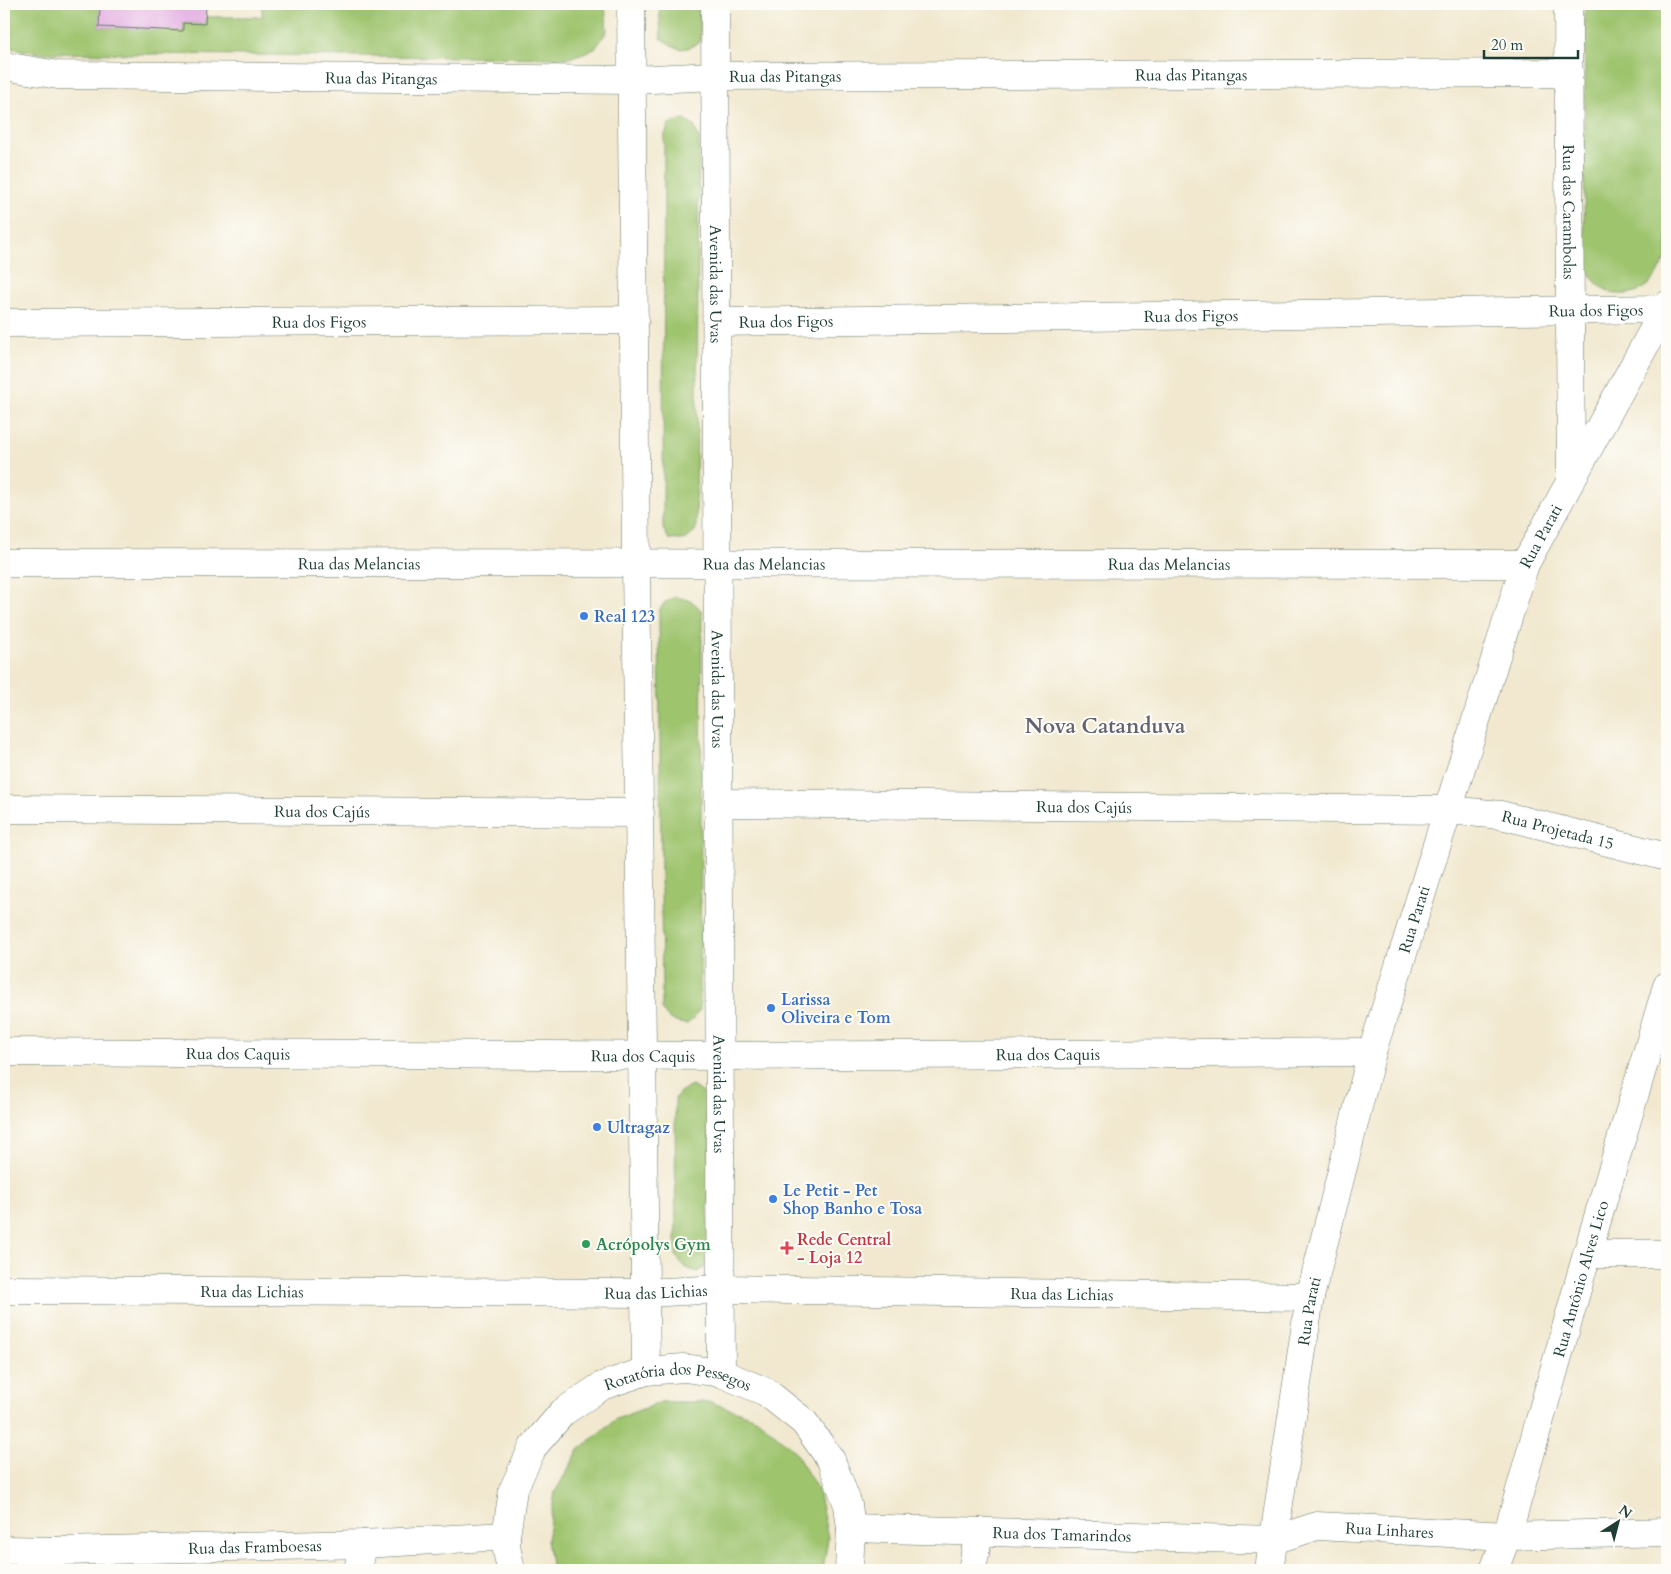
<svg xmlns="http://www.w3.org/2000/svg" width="1671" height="1574" font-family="Cardo,serif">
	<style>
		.green { fill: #9fc46e; stroke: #5f8051 }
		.building { fill: #e2a8e1 }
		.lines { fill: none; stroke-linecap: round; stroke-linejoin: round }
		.minor-casing { stroke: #68796a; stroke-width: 29 }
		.minor { stroke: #fff; stroke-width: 28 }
		.shop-dot { fill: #3f7fe0; stroke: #fdfcf7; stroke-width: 2 }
		.leisure-dot { fill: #2e9e5b; stroke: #fdfcf7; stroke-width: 2 }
		.health-dot { fill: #e0444e; stroke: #fdfcf7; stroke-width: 2 }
		.labels { text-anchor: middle; stroke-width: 4; stroke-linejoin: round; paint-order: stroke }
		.street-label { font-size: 16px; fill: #1f3d34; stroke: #fdfcf7 }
		.shop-label { font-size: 16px; font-weight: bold; fill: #366cbe; stroke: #fdfcf7; text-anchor: start }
		.health-label { font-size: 16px; font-weight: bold; fill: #be3a42; stroke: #fdfcf7; text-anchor: start }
		.leisure-label { font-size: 16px; font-weight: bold; fill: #27864d; stroke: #fdfcf7; text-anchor: start }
		.district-label { font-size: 21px; font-weight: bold; fill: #636271; stroke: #fdfcf7 }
	</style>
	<rect width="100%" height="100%" fill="#fdfcf7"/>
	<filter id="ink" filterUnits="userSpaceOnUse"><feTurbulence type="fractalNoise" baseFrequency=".02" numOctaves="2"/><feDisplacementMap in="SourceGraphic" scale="10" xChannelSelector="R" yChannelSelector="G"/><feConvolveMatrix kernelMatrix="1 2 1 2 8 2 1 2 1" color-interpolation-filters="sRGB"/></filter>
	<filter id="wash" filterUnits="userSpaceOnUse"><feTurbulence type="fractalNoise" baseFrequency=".0096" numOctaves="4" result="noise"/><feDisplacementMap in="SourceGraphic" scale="20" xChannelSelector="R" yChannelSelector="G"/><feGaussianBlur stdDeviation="1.12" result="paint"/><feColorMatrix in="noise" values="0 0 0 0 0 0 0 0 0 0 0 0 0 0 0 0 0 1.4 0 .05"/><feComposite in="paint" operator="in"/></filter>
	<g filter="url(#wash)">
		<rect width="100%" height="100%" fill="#f1e8cf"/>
		<g class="green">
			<path d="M4,4H113V7L100,6L99,27L183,30V23L205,24V17H262V4H605L607,31L595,49L569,58L38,53L4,47Z"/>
			<path d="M659,4H700V42C681,53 678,50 661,38Z"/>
			<path d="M1585,4H1667V256C1662,264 1658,275 1651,282C1625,306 1592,292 1584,260Z"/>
			<path d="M683,119L694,126L699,139L696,529C688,541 683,541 669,539L663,529L664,137L669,124Z"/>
			<path d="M675,597C687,599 695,601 702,612L700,1009L694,1018L687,1024C675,1023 669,1021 662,1010L659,611L664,603Z"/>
			<path d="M692,1086L702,1092L710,1100L707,1266L697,1272L684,1267L676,1255L675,1099L681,1091Z"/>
			<path d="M661,1402H710L756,1418L793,1449L818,1490L828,1538L823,1570H552L547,1540L555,1492L579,1450L616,1419Z"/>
		</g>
		<g id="blocks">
			<path class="building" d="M113,4H206L205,24L183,23V31L99,27L100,6L113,7Z"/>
		</g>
	</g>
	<g filter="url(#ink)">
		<use href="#blocks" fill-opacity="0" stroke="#68796a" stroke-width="1"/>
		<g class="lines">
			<g class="minor-casing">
				<g id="minor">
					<path d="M631,4L636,563L646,1371"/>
					<path id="s1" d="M715,4L721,1373"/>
					<path id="s2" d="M1568,4L1571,477"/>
					<path id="s3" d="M4,66L58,75L632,80L715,76L1569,73"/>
					<path id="s4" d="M717,322L1663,309"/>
					<path id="s5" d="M4,323L635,320"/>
					<path id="s6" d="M4,563L1525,564"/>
					<path id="s7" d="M719,803L1448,810L1501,815L1667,857"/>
					<path id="s8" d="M4,809L640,813"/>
					<path id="s9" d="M4,1052L720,1056L1372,1052"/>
					<path d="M1587,1254H1667"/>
					<path id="s10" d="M4,1290L646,1293L721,1289L1310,1297"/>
					<path id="s11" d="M851,1528L1274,1540L1317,1526L1507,1536L1667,1532"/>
					<path id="s12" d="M4,1550L62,1551L363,1544L506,1536"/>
					<path d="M358,1570L363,1544"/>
					<path id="s13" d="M511,1570L506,1546V1536L513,1490L533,1447L563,1412L602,1386L646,1371L684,1368L721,1373L766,1392L804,1422L831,1460L848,1505L851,1528L849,1570"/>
					<path d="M972,1570L979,1532"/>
					<path id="s14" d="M1269,1570L1310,1297L1372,1052L1525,564L1667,305"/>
					<path id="s15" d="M1494,1570L1507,1536L1587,1254L1667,986"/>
				</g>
			</g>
			<use href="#minor" class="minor"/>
		</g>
	</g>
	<g class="shop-dot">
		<circle cx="584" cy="616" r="5"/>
		<circle cx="771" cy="1008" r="5"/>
		<circle cx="597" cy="1127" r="5"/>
		<circle cx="773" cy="1199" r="5"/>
	</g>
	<circle class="leisure-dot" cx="586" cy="1244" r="5"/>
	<path class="health-dot" d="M784.5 1240.5h5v5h5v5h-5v5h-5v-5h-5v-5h5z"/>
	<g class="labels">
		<g class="street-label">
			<text dy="6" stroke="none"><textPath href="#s3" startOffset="1188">Rua das Pitangas</textPath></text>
			<text dy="6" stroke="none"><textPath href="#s3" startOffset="782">Rua das Pitangas</textPath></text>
			<text dy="6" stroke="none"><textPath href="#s3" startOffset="378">Rua das Pitangas</textPath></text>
			<text dy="6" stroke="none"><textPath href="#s2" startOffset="208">Rua das Carambolas</textPath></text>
			<text dy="6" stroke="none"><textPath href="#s1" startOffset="280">Avenida das Uvas</textPath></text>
			<text dy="6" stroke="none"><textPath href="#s4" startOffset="879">Rua dos Figos</textPath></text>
			<text dy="6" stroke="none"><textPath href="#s4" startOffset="474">Rua dos Figos</textPath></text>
			<text dy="6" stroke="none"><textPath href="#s4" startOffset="69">Rua dos Figos</textPath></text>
			<text dy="6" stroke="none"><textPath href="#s5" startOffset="315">Rua dos Figos</textPath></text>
			<text dy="6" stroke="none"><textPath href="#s14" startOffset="1072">Rua Parati</textPath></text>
			<text dy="6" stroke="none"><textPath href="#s6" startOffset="355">Rua das Melancias</textPath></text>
			<text dy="6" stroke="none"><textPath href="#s6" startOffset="760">Rua das Melancias</textPath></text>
			<text dy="6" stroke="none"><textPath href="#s6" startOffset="1165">Rua das Melancias</textPath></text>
			<text dy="6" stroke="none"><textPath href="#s1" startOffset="685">Avenida das Uvas</textPath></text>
			<text dy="6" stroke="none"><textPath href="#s7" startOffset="365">Rua dos Cajús</textPath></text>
			<text dy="6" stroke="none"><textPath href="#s8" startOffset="318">Rua dos Cajús</textPath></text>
			<text dy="6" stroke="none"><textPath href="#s7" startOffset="841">Rua Projetada 15</textPath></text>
			<text dy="6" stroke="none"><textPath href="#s14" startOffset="668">Rua Parati</textPath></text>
			<text dy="6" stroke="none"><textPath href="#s9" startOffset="234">Rua dos Caquis</textPath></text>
			<text dy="6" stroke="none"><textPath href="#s9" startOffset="1044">Rua dos Caquis</textPath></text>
			<text dy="6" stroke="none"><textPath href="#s9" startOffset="639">Rua dos Caquis</textPath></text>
			<text dy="6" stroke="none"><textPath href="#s1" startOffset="1090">Avenida das Uvas</textPath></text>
			<text dy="6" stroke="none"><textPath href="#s15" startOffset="304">Rua Antônio Alves Lico</textPath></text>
			<text dy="6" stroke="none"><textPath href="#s10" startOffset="248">Rua das Lichias</textPath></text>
			<text dy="6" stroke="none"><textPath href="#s10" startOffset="652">Rua das Lichias</textPath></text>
			<text dy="6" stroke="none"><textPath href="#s10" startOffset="1058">Rua das Lichias</textPath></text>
			<text dy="6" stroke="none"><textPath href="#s14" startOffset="262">Rua Parati</textPath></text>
			<text dy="6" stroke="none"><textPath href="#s13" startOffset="300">Rotatória dos Pessegos</textPath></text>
			<text dy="6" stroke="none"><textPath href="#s11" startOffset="541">Rua Linhares</textPath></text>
			<text dy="6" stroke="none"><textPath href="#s11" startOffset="211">Rua dos Tamarindos</textPath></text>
			<text dy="6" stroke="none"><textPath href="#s12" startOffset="251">Rua das Framboesas</textPath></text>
		</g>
		<g class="shop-label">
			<text x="594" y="622">Real 123</text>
			<text x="781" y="1005">Larissa<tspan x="781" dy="18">Oliveira e Tom</tspan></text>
			<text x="607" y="1133">Ultragaz</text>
			<text x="783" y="1196">Le Petit - Pet<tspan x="783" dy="18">Shop Banho e Tosa</tspan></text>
		</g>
		<g class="health-label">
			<text x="797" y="1245">Rede Central<tspan x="797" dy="18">- Loja 12</tspan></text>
		</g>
		<g class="leisure-label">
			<text x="596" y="1250">Acrópolys Gym</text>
		</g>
		<g class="district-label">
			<text x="1105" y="733">Nova Catanduva</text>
		</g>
	</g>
	<rect width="1671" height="1574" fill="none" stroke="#fdfcf7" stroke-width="20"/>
	<g transform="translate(1618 1522) rotate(36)" stroke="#fdfcf7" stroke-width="4" paint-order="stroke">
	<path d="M0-4L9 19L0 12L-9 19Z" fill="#1f3d34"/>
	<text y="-8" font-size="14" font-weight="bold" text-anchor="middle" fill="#1f3d34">N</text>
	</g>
	<path d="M1484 50v8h94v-8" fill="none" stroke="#1f3d34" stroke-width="2.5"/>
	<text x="1491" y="50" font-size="15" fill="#1f3d34" stroke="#fdfcf7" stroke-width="4" paint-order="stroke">20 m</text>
</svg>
